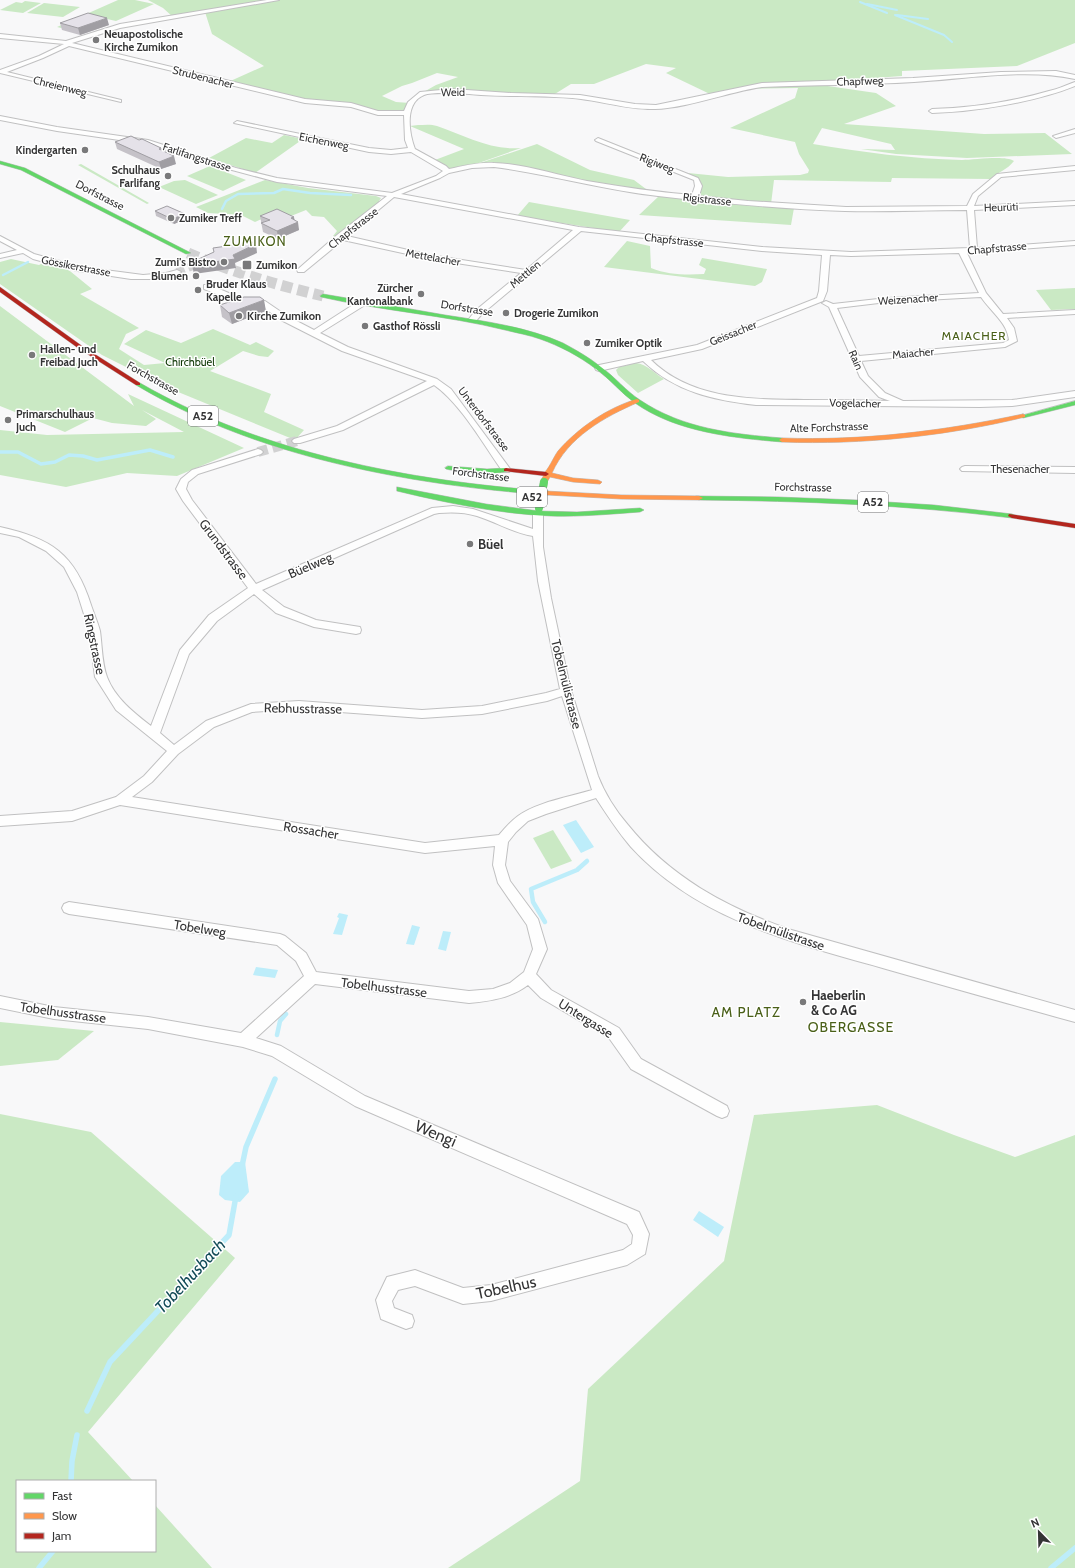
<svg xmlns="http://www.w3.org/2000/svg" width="1075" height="1568" font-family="Cabin,sans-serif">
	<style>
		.green { fill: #cae9c4 }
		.water { fill: #bdedfa }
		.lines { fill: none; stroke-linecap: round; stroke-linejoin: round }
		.stream-far4 { stroke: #bdedfa; stroke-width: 2 }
		.stream-far3 { stroke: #bdedfa; stroke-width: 2.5 }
		.stream-far2 { stroke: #bdedfa; stroke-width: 3.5 }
		.stream-far1 { stroke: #bdedfa; stroke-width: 4.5 }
		.stream { stroke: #bdedfa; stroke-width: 5.5 }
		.street-tunnel-far1 { stroke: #d1d1d2; stroke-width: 8; stroke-dasharray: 8 4; stroke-linecap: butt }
		.street-tunnel { stroke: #d1d1d2; stroke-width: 10; stroke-dasharray: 10 5; stroke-linecap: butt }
		.secondary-tunnel { stroke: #d1d1d2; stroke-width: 11; stroke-dasharray: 11 5.5; stroke-linecap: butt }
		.street-casing { stroke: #c0c0c1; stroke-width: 2 }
		.fast-casing { stroke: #c0c0c1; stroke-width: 1 }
		.slow-casing { stroke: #c0c0c1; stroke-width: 1 }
		.jam-casing { stroke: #c0c0c1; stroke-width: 1 }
		.street { fill: #fefefe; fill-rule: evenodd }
		.fast { fill: #63d668; fill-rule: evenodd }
		.slow { fill: #ff974d; fill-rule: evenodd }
		.jam { fill: #b3261e; fill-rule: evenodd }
		.fast-bridge-casing { stroke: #c0c0c1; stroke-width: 8; stroke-linecap: butt }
		.fast-bridge { stroke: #63d668; stroke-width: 8 }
		.wall { fill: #c5c2c8 }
		.shaded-wall { fill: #a09ea3 }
		.building { fill: #e5e2e9; stroke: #a09ea3 }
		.poi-dot { fill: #79797a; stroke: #fff; stroke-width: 1.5 }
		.labels { text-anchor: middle; stroke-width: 3; stroke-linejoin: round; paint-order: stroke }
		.far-poi-label { font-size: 11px; font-weight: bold; fill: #343435; stroke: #fff; text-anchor: start }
		.far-street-label { font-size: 11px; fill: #343435; stroke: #fff }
		.far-park-label { font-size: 11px; fill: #0c3502; stroke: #fff }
		.far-neighbourhood-label { font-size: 12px; letter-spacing: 1px; fill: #4a6019; stroke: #fff }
		.shield { fill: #fff; stroke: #717172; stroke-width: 1 }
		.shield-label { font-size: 12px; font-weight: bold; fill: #343435 }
		.far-quarter-label { font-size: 13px; letter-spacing: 1px; fill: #4a6019; stroke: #fff }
		.poi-label { font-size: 13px; font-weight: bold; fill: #343435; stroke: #fff; text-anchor: start }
		.street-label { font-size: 13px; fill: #343435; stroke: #fff }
		.neighbourhood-label { font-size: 14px; letter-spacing: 1px; fill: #4a6019; stroke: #fff }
		.near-street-label { font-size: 16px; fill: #343435; stroke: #fff }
		.near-water-label { font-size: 17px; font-style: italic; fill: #134c58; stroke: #fff }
	</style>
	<rect width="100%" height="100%" fill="#f8f8f9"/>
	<g class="green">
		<path d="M118,0H135L154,4L116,21L89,15L61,28L57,27Z"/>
		<path d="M148,0H1075V43L1017,66L902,71V76L807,83L876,93L896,106L844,124L984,134L1045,133L1072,154L967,158L896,154L861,149L895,150L891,144L822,128L813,144C862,152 912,159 962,160C974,160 1005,155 1014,161C1007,170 998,172 991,179L892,178L891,182L774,180L771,204L700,196L701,182L688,173L728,177L800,175L808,173L809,170L799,154L795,142L730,128L795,98L798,88L738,89L712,95L666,73L676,68L646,64L594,84H571L550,97L476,91L422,93L436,85L458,77L437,73L412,83L402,86L382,96L396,102L410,103L407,113L389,114L351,105L305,101L226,83L264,66L212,34L205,12L173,17L163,8Z"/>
		<path d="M25,1L41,3L23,13L0,10L16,2L22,3Z"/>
		<path d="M44,3L80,7L63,17L27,13Z"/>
		<path d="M418,125C424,125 431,124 437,126C464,135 491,151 521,148L473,165L450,169L435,160L464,149L410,126Z"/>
		<path d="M284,135L303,139L255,173L209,158L246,138L272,143Z"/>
		<path d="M537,144L590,170L634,180L646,189L641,191L477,164Z"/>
		<path d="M81,164L149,203L147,204L78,165Z"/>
		<path d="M210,166L246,180L223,191L187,176Z"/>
		<path d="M185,180L218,195L196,204L159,187L174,181Z"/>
		<path d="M265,180L308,188L376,196L381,198L379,201L381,202L337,237L333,236L337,231L324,217L312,216L306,210L291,216L277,212L255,222L241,215L208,213L196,207Z"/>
		<path d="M659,196L741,205L794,208L791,225L639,215Z"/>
		<path d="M529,202L630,220L619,232L517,216Z"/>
		<path d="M627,241L650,246L651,268C668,275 687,275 704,274L706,269L699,265L702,258L767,269L762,282L755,286L604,267Z"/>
		<path d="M11,259L39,265L43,263L65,267L92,289L80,294L139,328L126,334L119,349L144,365L165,363L124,344L146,330L181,343L213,329L250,345L256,342L274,351L268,357L259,356L243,351L210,371L271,394L264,412L304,430L295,440L166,387L102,355L0,284V262Z"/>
		<path d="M1075,288V309L1051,310L1036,290Z"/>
		<path d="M0,306L134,406L128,394L244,448L177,476L127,473L66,487L0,475V430L47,435L184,432L142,410L156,419L146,426L112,423L93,418L65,432L0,406Z"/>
		<path d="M636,363C647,364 655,374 664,379L638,393L618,375L616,370L619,367Z"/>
		<path d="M553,830L572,861L551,869L533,838Z"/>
		<path d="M0,1022L94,1031L58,1060L0,1066Z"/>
		<path d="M877,1105L954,1135L1015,1157L1075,1135V1568H448L580,1481L588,1389L724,1261L754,1115Z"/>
		<path d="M0,1114L91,1132L235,1258L88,1432L133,1481H17V1551H155V1505L212,1568H0Z"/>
	</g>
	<g class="water">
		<path d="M576,820L594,847L581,853L563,825Z"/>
		<path d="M339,913L348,915L342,935L333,934L339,918L337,917Z"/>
		<path d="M412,925L420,927L414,945L406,944Z"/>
		<path d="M443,931L451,932L446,951L438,949Z"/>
		<path d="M256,967L278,970L275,978L253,975Z"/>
		<path d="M235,1162H245L249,1192L240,1202L225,1200L219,1195L221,1176Z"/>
		<path d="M699,1211L724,1227L718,1237L693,1220Z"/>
	</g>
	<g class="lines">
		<g class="stream-far4">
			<path d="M860,2L887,13"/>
			<path d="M867,4L897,10"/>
			<path d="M895,15L944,35L952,42"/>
			<path d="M897,15L928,19"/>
		</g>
		<g class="stream-far3">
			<path d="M222,209L226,201L238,194L274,193L283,189L310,193L351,195"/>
			<path d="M3,275L28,262"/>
		</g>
		<path class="stream-far2" d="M0,452H18L41,464L55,462L69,455L83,456L97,460L150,450L173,457"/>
		<g class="stream-far1">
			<path d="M545,922L533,902L531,889L577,870L587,861"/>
			<path d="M277,1035L280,1021L286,1014"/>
		</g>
		<g class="stream">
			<path d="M242,1166L246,1147L275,1079"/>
			<path d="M87,1411L110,1362L229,1235L236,1196"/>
			<path d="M71,1481L72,1461L77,1435"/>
			<path d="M39,1568L53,1551"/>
			<path d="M1051,1568L1075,1548"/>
		</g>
		<path class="street-tunnel-far1" d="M177,272L206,261"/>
		<path class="street-tunnel" d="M258,452L297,441"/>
		<path class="secondary-tunnel" d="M188,253C232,272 277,285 323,296"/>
		<g class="street-casing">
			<g id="street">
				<path d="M267,0H279L120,28L72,43L305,99L351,103L378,111H404L408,102L420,92L452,89L511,93L580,95L635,104L656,105L762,83L913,78L1001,72L1056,71L1075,75V79C1026,68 965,79 914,82C864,85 813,85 762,87C728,92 688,108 655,109C630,110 605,102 581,99C548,95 514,97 481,95C469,94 434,91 424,95C404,103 409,133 415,149L446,166L449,169C464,166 479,162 494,163C525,164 556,175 587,181C622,187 657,192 692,195L695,186L694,180L596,141L595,140L598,138L698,178L702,186L699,196L748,201L846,207L967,206L973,194L997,174L1075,166V170L1001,177L978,196L974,206L1075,201V205L974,210L977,248L1075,241V245L967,253L986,293L1003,314L1075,310V314L1007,318L1014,328L1017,341L1005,347L861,361L868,376L885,393L903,401L1012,400L1075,391V397L1012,406L980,407L756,405C714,400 675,392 643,361L599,371L596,370L595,368L596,366L599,365L697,345L817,298L819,291L822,255L762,251L581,231L482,314L475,322H472L468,320L476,310L521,273L430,259L343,240L304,272H298L297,270L337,235L387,196L277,182L232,170L147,144L57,131L0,120V116L57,127L148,140L236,168L277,178L392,193L436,176L443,171L411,152L391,154L369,152L234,123L237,121L369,148L391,150L408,148L405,140L404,115H378L351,107L305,103L69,46L43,58L7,72L121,100V102L0,73V70L39,56L64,44L0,38V34L66,41L120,24ZM494,167C549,174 603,190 658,196C720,203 783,209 845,211C886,212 926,210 967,210L970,248L851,252L762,247L579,227L401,194L440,178L449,173L472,168ZM394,197L573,230L526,270L430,255L347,236ZM959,253L979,293L887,298L833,304L826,301L822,303L829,307L860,377L879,397L890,401C861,400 832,400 804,400C750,399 692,400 651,360L702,349L823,301L827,291L830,255L851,256ZM981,297C991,312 1007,322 1009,340L1003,343L859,356L837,308L887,302Z"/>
				<path d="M1075,82V86C1036,102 974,112 932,113L929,111L932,109C971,108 1011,102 1049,91C1058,89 1066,85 1075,82Z"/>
				<path d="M1075,129V133L1056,138L1053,136Z"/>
				<path d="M0,236L34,254L82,267L143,275L166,273L177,270L181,272L169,277L155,279H131L78,271L33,259L23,253L0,258V254L17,250L0,241Z"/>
				<path d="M204,285H210L245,300L265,301L287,316L314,330L359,301H365V305L320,333L348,347L437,379L451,389L511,470L509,472H503C483,444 461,404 434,385L343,430L300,443H294L292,441L294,439L337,426L427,381L342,351L281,320L260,305L241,304L204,289Z"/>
				<path d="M258,449L261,450L263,452L261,454L198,474L188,482L186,489L192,500L256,584L432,508L453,506L473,509L533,529V513L538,510L541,511L543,513V547L551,598L570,687L598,776C605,794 616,811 628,825C670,877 726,907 788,929L1075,1010V1022C1012,1005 949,987 886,969C794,943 698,920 631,847C618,832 607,815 596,798L546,814L528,821L516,832L508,842L505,865L510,881L538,919L547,949L536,974L551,990L619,1028L641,1059L727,1106L729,1111L727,1116L722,1118L717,1116L631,1069L609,1038L541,998L528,985C511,998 490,1001 469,1003L315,984L256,1038L281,1046L365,1096L639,1212L649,1234L645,1254L627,1265L491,1301L463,1304L415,1286L398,1290L392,1301L394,1308L412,1315L414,1321L412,1327L406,1329L381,1319L376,1300L387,1277L415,1270L463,1288L491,1285L623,1250L632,1244L633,1235L627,1224L355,1106L272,1056L243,1047L148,1029L54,1019L0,1008V996L54,1007L148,1017L241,1033L304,976L296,961L277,945L69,914L64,912L62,908L64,904L69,902L280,934L285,936L306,953L316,972L469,991L493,989L510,983L524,972L533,949L527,925L498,883L493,865L495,846L425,853L120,805L72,821L0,826V816L72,811L116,797L144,776L167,751L116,710L95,677L89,630L77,592L64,567L46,551L19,537L0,533V527C51,538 75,554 91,605C94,614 98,623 100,631C102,645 102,664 107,677C115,698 134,713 151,726L180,650L209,615L248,588L183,501L176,489L181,479L192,470ZM439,513C452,512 464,512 477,516C496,522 513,533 533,536L538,581L560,689L546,693L482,706L422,710L299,701L251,704L206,721L174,745L160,733L189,654L217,621L254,594L276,613L314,627L356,634L360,633L361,630L360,627L316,620L284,607L262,590L434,514ZM562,696L592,790C570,797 537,802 518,816C511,821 505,828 499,835L425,843L132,797L152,782L178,754L214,727L252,712L299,709L422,718L482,714L547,701Z"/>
				<path d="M965,466L1075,467V473L962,471L960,469L962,467Z"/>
			</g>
		</g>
		<g class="fast-casing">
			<g id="fast">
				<path d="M0,161L25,168L191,253L186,254L21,170L0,164Z"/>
				<path d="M323,294C364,301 405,308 445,315C484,321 527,327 563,343C576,350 590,358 601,367C615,377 626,391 640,400C683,429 733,434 782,438L785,440L782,442C733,438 676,432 635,403C621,393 610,379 596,369C579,356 560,346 540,339C529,335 517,333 505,330C445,315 382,311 321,297L320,296Z"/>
				<path d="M136,383H140C261,453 410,481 548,491L552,493L548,495C409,485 257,457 136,385Z"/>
				<path d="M1075,401V405L1023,418L1020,416Z"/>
				<path d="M448,466L487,469L506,468L509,470C502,476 457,472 446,469L445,468Z"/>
				<path d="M397,487L486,504L539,511L577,512L640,508L644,510L640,512C611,514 581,517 551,516C500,514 447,503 397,491Z"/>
				<path d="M696,496L778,497L856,500L934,505L1012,514L1016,516L1012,518C908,505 804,501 699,500L695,498Z"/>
			</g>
		</g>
		<g class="slow-casing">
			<g id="slow">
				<path d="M637,399L639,400V402C604,417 568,437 552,473L573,478L598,480L602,482L600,484L573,482L550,477L546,484H542L540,482L544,475L543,474C549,469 553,458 558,451C578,428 607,408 637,399Z"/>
				<path d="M1023,414L1025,415V417C947,436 863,445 782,442L779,440L782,438C863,441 944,431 1023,414Z"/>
				<path d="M545,491L621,495L699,496L703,498L699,500L621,499L548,495H545Z"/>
			</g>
		</g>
		<g class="jam-casing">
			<g id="jam">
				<path d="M0,287L82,346L140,383V385H136L78,348L0,292Z"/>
				<path d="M506,468L546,472L549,474L546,476L504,471V469Z"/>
				<path d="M1009,514L1075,524V528L1012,518L1008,516Z"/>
			</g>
		</g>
		<use href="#street" class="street"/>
		<use href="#fast" class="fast"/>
		<use href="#slow" class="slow"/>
		<use href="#jam" class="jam"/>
		<g class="fast-bridge-casing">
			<path id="fast-bridge" d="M539,508L544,482"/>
		</g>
		<use href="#fast-bridge" class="fast-bridge"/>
	</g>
	<g class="wall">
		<path d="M60,23L109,25L80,35L62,30Z"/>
		<path d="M139,140L161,148V150L176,164L161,169L117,149L115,142Z"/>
		<path d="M155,211L186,219L174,224L156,216Z"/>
		<path d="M260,216L295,220L299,230L278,239L263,232Z"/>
		<path d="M220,305L266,311L232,324L222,317Z"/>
	</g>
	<g class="shaded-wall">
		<path d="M107,18L109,25L80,35L78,28Z"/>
		<path d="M174,156L176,164L161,169L159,162Z"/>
		<path d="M185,214L186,219L174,224L172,219Z"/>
		<path d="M294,217L295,223L298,222L299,230L278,239L277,231L291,218Z"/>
		<path d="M256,244L257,253L235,263L236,268L194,274L192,265L233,255Z"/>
		<path d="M264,300L266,311L232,324L229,313Z"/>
	</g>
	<g class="building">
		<path d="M88,13L107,18L78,28L60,23Z"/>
		<path d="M131,136L139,140L142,139L161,148L159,149L174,156L159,162L115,142Z"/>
		<path d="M167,206L185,214L172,219L155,211Z"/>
		<path d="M277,209L294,217L291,218L298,222L277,231L261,223L270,220L260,216Z"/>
		<path d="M255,242L256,244L233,255L235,259L192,265V262L214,252L213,248Z"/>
		<path d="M244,297H260L264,300L229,313L220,305Z"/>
	</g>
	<g class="poi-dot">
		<circle cx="96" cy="40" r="4"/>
		<circle cx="85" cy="150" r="4"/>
		<circle cx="168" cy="176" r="4"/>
		<circle cx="171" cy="218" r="4"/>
		<circle cx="224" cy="262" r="4"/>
		<rect x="242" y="260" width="10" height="10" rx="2"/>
		<circle cx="196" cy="276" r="4"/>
		<circle cx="198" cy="290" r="4"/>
		<circle cx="421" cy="294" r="4"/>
		<circle cx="506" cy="313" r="4"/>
		<circle cx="239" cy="316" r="4"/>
		<circle cx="365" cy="326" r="4"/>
		<circle cx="587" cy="343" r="4"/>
		<circle cx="32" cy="355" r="4"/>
		<circle cx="8" cy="420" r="4"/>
		<circle cx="470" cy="544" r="4"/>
		<circle cx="803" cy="1002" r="4"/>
	</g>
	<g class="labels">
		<g class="far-poi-label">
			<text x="104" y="38">Neuapostolische<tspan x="104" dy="13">Kirche Zumikon</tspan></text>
			<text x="77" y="154" text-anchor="end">Kindergarten</text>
			<text x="160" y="174" text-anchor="end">Schulhaus<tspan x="160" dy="13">Farlifang</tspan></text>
			<text x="179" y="222">Zumiker Treff</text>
			<text x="216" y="266" text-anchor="end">Zumi's Bistro</text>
			<text x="256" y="269">Zumikon</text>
			<text x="188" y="280" text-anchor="end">Blumen</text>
			<text x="206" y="288">Bruder Klaus<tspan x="206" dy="13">Kapelle</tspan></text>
			<text x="413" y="292" text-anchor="end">Zürcher<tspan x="413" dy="13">Kantonalbank</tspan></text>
			<text x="514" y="317">Drogerie Zumikon</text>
			<text x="247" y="320">Kirche Zumikon</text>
			<text x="373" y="330">Gasthof Rössli</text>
			<text x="595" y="347">Zumiker Optik</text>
			<text x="40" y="353">Hallen- und<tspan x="40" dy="13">Freibad Juch</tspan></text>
			<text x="16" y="418">Primarschulhaus<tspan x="16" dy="13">Juch</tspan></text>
		</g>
		<g class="far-street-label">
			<text transform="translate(203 77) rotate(14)" y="4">Strubenacher</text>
			<text transform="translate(860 81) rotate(-2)" y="4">Chapfweg</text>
			<text transform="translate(60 86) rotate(14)" y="4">Chreienweg</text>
			<text transform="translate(453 92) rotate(-1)" y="4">Weid</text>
			<text transform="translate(324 141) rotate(11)" y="4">Eichenweg</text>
			<text transform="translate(197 157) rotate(18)" y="4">Farlifangstrasse</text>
			<text transform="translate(657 163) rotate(21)" y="4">Rigiweg</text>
			<text transform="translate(100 195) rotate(27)" y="4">Dorfstrasse</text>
			<text transform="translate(707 199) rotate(6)" y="4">Rigistrasse</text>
			<text transform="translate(1001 207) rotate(-2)" y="4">Heurüti</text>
			<text transform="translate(353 228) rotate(-38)" y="4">Chapfstrasse</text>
			<text transform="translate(674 240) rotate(6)" y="4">Chapfstrasse</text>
			<text transform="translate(997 248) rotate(-5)" y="4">Chapfstrasse</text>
			<text transform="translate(433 257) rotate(10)" y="4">Mettelacher</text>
			<text transform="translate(76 266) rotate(11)" y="4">Gössikerstrasse</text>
			<text transform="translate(525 274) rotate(-40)" y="4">Mettlen</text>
			<text transform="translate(908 299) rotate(-4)" y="4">Weizenacher</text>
			<text transform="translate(467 308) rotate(9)" y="4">Dorfstrasse</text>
			<text transform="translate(733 333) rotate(-22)" y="4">Geissacher</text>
			<text transform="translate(913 353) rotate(-5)" y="4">Maiacher</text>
			<text transform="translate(856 360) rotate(66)" y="4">Rain</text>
			<text transform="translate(153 378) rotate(29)" y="4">Forchstrasse</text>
			<text transform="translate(855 403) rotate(1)" y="4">Vogelacher</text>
			<text transform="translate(484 419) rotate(53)" y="4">Unterdorfstrasse</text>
			<text transform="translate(829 427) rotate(-2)" y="4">Alte Forchstrasse</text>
			<text x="1020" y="473">Thesenacher</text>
			<text transform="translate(481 474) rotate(7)" y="4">Forchstrasse</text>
			<text transform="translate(803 487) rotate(1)" y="4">Forchstrasse</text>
		</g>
		<g class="far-park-label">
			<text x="190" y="366">Chirchbüel</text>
		</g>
		<g class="far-neighbourhood-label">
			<text x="974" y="340">MAIACHER</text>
		</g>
		<g class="shield">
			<rect x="188" y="406" width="30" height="20" rx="3"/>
			<rect x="517" y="487" width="30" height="20" rx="3"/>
			<rect x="858" y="492" width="30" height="20" rx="3"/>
		</g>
		<g class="shield-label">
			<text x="203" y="420">A52</text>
			<text x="532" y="501">A52</text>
			<text x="873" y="506">A52</text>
		</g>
		<g class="far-quarter-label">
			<text x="255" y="246">ZUMIKON</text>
		</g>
		<g class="poi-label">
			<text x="478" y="549">Büel</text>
			<text x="811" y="1000">Haeberlin<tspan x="811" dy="15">&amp; Co AG</tspan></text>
		</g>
		<g class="street-label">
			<text transform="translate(224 549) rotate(53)" y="5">Grundstrasse</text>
			<text transform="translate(310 565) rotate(-23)" y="5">Büelweg</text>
			<text transform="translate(95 644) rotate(78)" y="5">Ringstrasse</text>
			<text transform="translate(567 684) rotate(76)" y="5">Tobelmülistrasse</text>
			<text transform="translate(303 708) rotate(1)" y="5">Rebhusstrasse</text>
			<text transform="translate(311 830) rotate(9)" y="5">Rossacher</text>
			<text transform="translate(200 928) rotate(9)" y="5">Tobelweg</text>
			<text transform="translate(781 931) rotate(19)" y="5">Tobelmülistrasse</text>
			<text transform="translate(384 987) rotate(7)" y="5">Tobelhusstrasse</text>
			<text transform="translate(63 1012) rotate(8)" y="5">Tobelhusstrasse</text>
			<text transform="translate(586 1018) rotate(32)" y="5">Untergasse</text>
		</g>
		<g class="neighbourhood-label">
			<text x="746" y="1017">AM PLATZ</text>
			<text x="851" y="1032">OBERGASSE</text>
		</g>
		<g class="near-street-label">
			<text transform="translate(436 1133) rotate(23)" y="6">Wengi</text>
			<text transform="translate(506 1287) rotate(-12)" y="6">Tobelhus</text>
		</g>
		<g class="near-water-label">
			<text transform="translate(190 1276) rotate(-47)" y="6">Tobelhusbach</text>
		</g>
	</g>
	<rect x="16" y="1480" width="140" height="72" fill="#ffffff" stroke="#aeaeae"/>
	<rect x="24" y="1493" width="20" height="6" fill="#63d668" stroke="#aeaeae"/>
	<text x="52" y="1500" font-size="12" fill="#343435">Fast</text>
	<rect x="24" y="1513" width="20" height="6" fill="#ff974d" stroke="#aeaeae"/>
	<text x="52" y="1520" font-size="12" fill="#343435">Slow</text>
	<rect x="24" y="1533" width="20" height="6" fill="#b3261e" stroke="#aeaeae"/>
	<text x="52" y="1540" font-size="12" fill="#343435">Jam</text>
	<g transform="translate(1039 1532) rotate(337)" stroke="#ffffff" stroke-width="3" paint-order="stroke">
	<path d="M0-3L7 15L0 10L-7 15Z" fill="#343435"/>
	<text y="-6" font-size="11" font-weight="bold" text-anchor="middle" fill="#343435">N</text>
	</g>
</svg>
